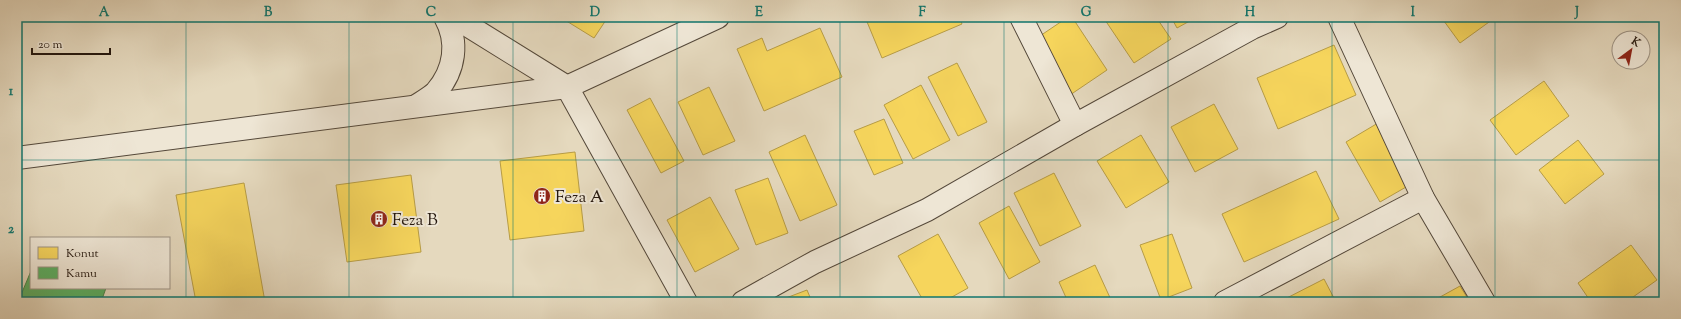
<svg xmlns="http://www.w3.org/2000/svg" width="1681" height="319" font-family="'Sorts Mill Goudy',serif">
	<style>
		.homes { fill: #f6d55c; stroke: #b79c45 }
		.public { fill: #5aae61; stroke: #4a8148 }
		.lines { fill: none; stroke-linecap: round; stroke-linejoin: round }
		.minor-casing { stroke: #54483a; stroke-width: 24 }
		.minor { stroke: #eee6d5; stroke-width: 22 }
		.grid { fill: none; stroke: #0f766e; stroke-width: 1; stroke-opacity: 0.55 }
		.labels { text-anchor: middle; stroke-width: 4; stroke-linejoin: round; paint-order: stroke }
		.poi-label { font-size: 17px; fill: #24170e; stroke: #eee6d5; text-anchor: start }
		.neatline { fill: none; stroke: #0f766e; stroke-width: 1.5 }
		.grid-label { font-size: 13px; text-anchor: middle; font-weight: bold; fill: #0f766e }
	</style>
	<rect width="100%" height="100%" fill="#e5d9be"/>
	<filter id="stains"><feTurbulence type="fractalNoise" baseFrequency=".005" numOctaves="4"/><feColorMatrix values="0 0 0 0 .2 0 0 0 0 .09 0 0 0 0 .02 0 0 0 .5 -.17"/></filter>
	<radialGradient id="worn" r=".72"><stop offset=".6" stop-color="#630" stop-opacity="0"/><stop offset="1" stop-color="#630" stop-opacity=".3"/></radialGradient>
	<g class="homes">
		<path d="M560,17H608L594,38Z"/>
		<path d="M865,17H959L962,24L882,58Z"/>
		<path d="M1068,17H1072L1107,70L1070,95L1034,40Z"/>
		<path d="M1103,17H1156L1171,39L1134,63Z"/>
		<path d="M1171,17H1197L1177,28Z"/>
		<path d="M1441,17H1496L1460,43Z"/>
		<path d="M820,28L842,77L764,111L737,49L762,38L767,51Z"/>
		<path d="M1334,45L1356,95L1278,129L1257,78Z"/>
		<path d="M957,63L987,122L958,136L928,77Z"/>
		<path d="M1544,81L1569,116L1516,155L1490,120Z"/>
		<path d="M921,85L950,140L913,159L884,105Z"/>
		<path d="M709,87L735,141L703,155L678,102Z"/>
		<path d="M650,98L684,161L661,173L627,110Z"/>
		<path d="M1214,104L1238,149L1195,172L1171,127Z"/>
		<path d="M884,119L903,163L874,175L854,131Z"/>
		<path d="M1378,123L1413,183L1380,202L1346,142Z"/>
		<path d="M805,135L837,205L800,221L769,152Z"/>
		<path d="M1141,135L1169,182L1126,208L1097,161Z"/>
		<path d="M1578,140L1604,174L1565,204L1539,170Z"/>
		<path d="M575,152L584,231L510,240L500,161Z"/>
		<path d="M1316,171L1339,219L1244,262L1222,214Z"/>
		<path d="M1054,173L1081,226L1040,246L1014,193Z"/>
		<path d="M411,175L421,252L347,262L336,185Z"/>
		<path d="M768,178L788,233L756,245L735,190Z"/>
		<path d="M244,183L265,302H196L176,195Z"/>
		<path d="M710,197L739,249L695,272L667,220Z"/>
		<path d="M1009,206L1040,262L1009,279L979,223Z"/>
		<path d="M938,234L968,288L943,302H924L898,256Z"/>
		<path d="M1172,234L1192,288L1161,300L1140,245Z"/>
		<path d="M1631,245L1657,280L1626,302H1591L1578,283Z"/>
		<path d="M1095,265L1112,302H1068L1059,282Z"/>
		<path d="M1324,279L1336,302H1279Z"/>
		<path d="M1460,286L1470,302H1431Z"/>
		<path d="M807,290L812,302H778V301Z"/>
	</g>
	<path class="public" d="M31,271V288H106L101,302H18Z"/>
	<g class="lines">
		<g class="minor-casing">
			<g id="minor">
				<path d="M454,17L567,87L686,302"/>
				<path d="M1021,17L1075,125"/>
				<path d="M1339,17L1423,198L1484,302"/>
				<path d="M416,106C422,102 431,97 436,92C455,70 459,42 445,17"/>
				<path d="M17,158L567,87L718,17"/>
				<path d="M743,302L815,262L927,210L1075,125L1252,28L1277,17"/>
				<path d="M1225,302L1423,198"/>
			</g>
		</g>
		<use href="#minor" class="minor"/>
	</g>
	<path class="grid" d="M186,17V302M349,17V302M513,17V302M677,17V302M840,17V302M1004,17V302M1168,17V302M1332,17V302M1495,17V302M17,160H1664"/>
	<defs>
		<g id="building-disc" transform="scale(0.9)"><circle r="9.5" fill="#8f2418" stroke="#eee6d5"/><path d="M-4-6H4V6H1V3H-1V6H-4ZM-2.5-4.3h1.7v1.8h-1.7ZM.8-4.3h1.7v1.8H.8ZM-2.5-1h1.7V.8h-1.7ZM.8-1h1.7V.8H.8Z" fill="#fff"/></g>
	</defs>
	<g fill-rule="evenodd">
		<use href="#building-disc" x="542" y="196"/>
		<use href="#building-disc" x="379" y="219"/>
	</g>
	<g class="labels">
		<g class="poi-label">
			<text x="555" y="202">Feza A</text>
			<text x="392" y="225">Feza B</text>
		</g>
	</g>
	<rect width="1681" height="319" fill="none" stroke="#e5d9be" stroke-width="44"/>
	<rect x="30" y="237" width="140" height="52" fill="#eee6d5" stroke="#9d9385"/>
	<rect x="38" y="247" width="20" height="12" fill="#f6d55c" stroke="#9d9385"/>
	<text x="66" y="257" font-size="12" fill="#24170e">Konut</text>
	<rect x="38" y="267" width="20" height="12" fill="#5aae61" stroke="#9d9385"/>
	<text x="66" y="277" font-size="12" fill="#24170e">Kamu</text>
	<g transform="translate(1631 50) rotate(32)"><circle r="19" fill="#eee6d5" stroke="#9d9385"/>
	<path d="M0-3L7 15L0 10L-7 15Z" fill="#8f2418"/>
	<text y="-6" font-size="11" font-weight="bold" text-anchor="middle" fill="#24170e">K</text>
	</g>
	<path d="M32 48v6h78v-6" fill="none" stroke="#24170e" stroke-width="2"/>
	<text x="38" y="48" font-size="12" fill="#24170e" stroke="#eee6d5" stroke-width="3" paint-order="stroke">20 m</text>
	<rect x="22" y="22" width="1637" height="275" class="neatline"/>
	<g class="grid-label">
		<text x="104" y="16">A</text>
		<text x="268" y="16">B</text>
		<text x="431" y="16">C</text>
		<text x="595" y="16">D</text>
		<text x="759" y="16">E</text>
		<text x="922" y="16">F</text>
		<text x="1086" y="16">G</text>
		<text x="1250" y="16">H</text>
		<text x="1413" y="16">I</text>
		<text x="1577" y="16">J</text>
		<text x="11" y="95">1</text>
		<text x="11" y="233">2</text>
	</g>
	<rect width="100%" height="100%" filter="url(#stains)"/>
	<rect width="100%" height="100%" fill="url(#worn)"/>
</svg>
